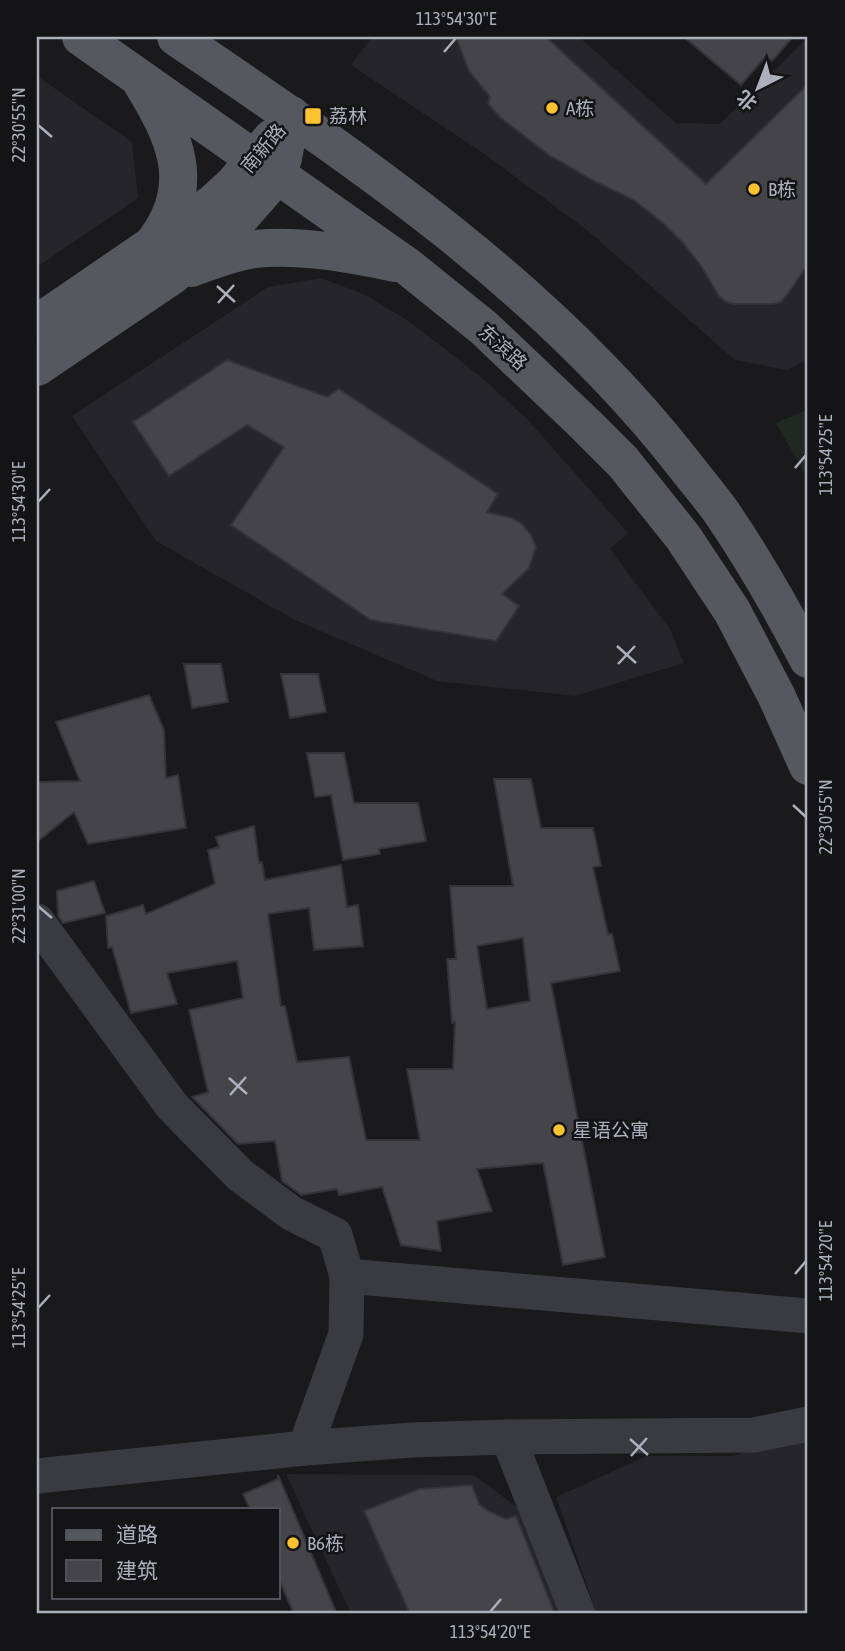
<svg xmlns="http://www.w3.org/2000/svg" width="845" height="1651" font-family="'Asap Condensed','Noto Sans SC',sans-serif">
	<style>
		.built { fill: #262529 }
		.green { fill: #1f2821 }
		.building { fill: #444449; stroke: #343338; stroke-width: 2; fill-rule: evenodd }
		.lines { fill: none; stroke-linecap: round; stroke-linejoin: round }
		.minor { stroke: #3a3b41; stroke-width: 35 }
		.major { stroke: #565860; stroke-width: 38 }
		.ticks { fill: none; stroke: #abb0bc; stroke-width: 2.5 }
		.poi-dot { fill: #fdc230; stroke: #141417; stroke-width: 2.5 }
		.labels { text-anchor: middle; stroke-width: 5; stroke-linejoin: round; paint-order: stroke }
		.poi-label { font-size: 19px; fill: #abb0bc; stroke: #141417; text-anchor: start }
		.street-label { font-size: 19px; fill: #abb0bc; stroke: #141417 }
		.neatline { fill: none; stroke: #abb0bc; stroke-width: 2.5 }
		.ticks-label { font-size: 18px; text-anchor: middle; fill: #abb0bc }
	</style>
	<rect width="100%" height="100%" fill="#1a191c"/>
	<g class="built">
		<path d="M372,37H579L676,123L720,124L808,37V360L787,370L735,360L588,231L486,155L351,65Z"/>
		<path d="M37,76L132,142L138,198L37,267Z"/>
		<path d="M321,278L366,295L410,322L481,377L528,420L628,533L610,549L670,629L684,663L575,696L437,681L295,620L156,541L72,416L268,287Z"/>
		<path d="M808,1436V1614H597L556,1497L647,1456H732Z"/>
		<path d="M286,1474L474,1475L522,1511L559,1614H401L399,1612L393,1614H351Z"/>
	</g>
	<path class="green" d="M808,409V479L776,423Z"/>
	<g class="building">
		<path d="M456,37H546L706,184L808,84V264L788,294L781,302L773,304H733L726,302L719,296L701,266L684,244L663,223L634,200L596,182L549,155L501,118L488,104L490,97L469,71Z"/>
		<path d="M684,37H793L772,61L766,56L741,85Z"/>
		<path d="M227,360L327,397L339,389L498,494L487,512L512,518L521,523L531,535L536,547L529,568L502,594L519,606L496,641L371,620L231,525L284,447L247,425L169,476L133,422Z"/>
		<path d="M184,664H221L228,702L192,708Z"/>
		<path d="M281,674H318L326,712L290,718Z"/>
		<path d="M149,695L164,730L166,778L178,775L186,828L88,844L74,812L37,842V782L80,781L56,722Z"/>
		<path d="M307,753H344L354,803H418L426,841L379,849L380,854L343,860L331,795L315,797Z"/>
		<path d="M494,779H531L541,828H593L601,866L593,867L608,934H612L620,971L551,983L605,1257L563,1265L543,1163L477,1169L492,1211L437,1221L441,1251L401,1245L382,1187L339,1195L337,1189L301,1195L282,1181L275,1141L238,1144L192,1097L208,1092L189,1010L243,998L237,961L167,973L177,1004L131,1013L112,947L108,948L106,916L143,905L146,914L215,884L208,850L219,847L216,837L254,826L259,863L262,862L265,880L341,865L347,907L358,905L363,946L314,950L309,908L268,914L281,1006H285L297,1062L349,1057L366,1140H420L407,1069H453L455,1022L452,1023L447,959H456L450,886H513ZM523,938L530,1001L487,1009L477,946Z"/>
		<path d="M94,881L105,913L63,923L58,916L57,891Z"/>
		<path d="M278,1475L337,1614H294L278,1577V1509H250L243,1494L278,1479Z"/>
		<path d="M472,1485L479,1504L488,1511L506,1519L516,1516L555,1614H410L364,1511L419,1489Z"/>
	</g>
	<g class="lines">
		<g class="minor">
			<path d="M37,921L172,1106L240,1175L291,1213L335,1235L347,1276L808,1316"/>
			<path d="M508,1437L578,1614"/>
			<path d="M305,1448L346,1334L347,1276"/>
			<path d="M37,1476L305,1448L412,1440L508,1437L754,1435L808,1424"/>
		</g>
		<g class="major">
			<path d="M81,37L407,266L484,328L585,424L623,462L683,537L732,611L777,697L808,766"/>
			<path d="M176,37C360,162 545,286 683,463C696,480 710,496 722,513C754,560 782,609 808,659"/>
			<path d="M142,83C175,137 197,184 156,240"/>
			<path d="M191,268C211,261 232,252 254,249C301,244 350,254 396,263"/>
			<path d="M37,324L212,204L234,184L272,138"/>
			<path d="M37,367L173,275L209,241L238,220L267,187L276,173L283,158L291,115"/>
		</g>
	</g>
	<path class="ticks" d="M444,52L456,38M38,125L52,137M217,286L235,302M218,303L234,285M795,468L806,455M38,502L50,489M617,646L636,663M618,664L635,646M793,805L806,817M38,906L52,918M229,1078L247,1094M230,1095L246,1077M795,1274L806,1261M38,1308L50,1295M630,1439L648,1455M631,1456L647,1438M490,1612L501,1599"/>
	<g class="poi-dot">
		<circle cx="552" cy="108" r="7"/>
		<rect x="304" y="107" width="18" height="18" rx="3.5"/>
		<circle cx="754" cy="189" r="7"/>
		<circle cx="559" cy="1130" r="7"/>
		<circle cx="293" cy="1543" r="7"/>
	</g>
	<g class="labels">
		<g class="poi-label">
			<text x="566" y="115">A栋</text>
			<text x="329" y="123">荔林</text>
			<text x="768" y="196">B栋</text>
			<text x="573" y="1137">星语公寓</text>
			<text x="307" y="1550">B6栋</text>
		</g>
		<g class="street-label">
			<text transform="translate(263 148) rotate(-50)" y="7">南新路</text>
			<text transform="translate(503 347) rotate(42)" y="7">东滨路</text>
		</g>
	</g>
	<rect width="845" height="1651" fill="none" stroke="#141417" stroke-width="77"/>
	<rect x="52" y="1508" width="228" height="91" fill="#141417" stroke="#505259" stroke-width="2"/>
	<rect x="66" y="1530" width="35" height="10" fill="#565860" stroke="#505259" stroke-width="2"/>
	<text x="116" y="1542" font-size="21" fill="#abb0bc">道路</text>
	<rect x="66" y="1560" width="35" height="21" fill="#444449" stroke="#505259" stroke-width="2"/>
	<text x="116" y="1578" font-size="21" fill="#abb0bc">建筑</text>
	<g transform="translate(758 88) rotate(222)" stroke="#141417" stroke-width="5" paint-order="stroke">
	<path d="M0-5L12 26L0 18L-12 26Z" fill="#abb0bc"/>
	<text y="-10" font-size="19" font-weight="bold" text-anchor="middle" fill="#abb0bc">北</text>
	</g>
	<rect x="38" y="38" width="768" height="1574" class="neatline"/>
	<g class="ticks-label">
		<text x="456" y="25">113°54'30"E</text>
		<text transform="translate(19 125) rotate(-90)" y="6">22°30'55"N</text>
		<text transform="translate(826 455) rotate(-90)" y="6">113°54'25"E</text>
		<text transform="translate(19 502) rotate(-90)" y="6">113°54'30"E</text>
		<text transform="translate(826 817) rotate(-90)" y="6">22°30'55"N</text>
		<text transform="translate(19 906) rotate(-90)" y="6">22°31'00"N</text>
		<text transform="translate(826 1261) rotate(-90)" y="6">113°54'20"E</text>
		<text transform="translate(19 1308) rotate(-90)" y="6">113°54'25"E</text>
		<text x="490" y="1638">113°54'20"E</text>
	</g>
</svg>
